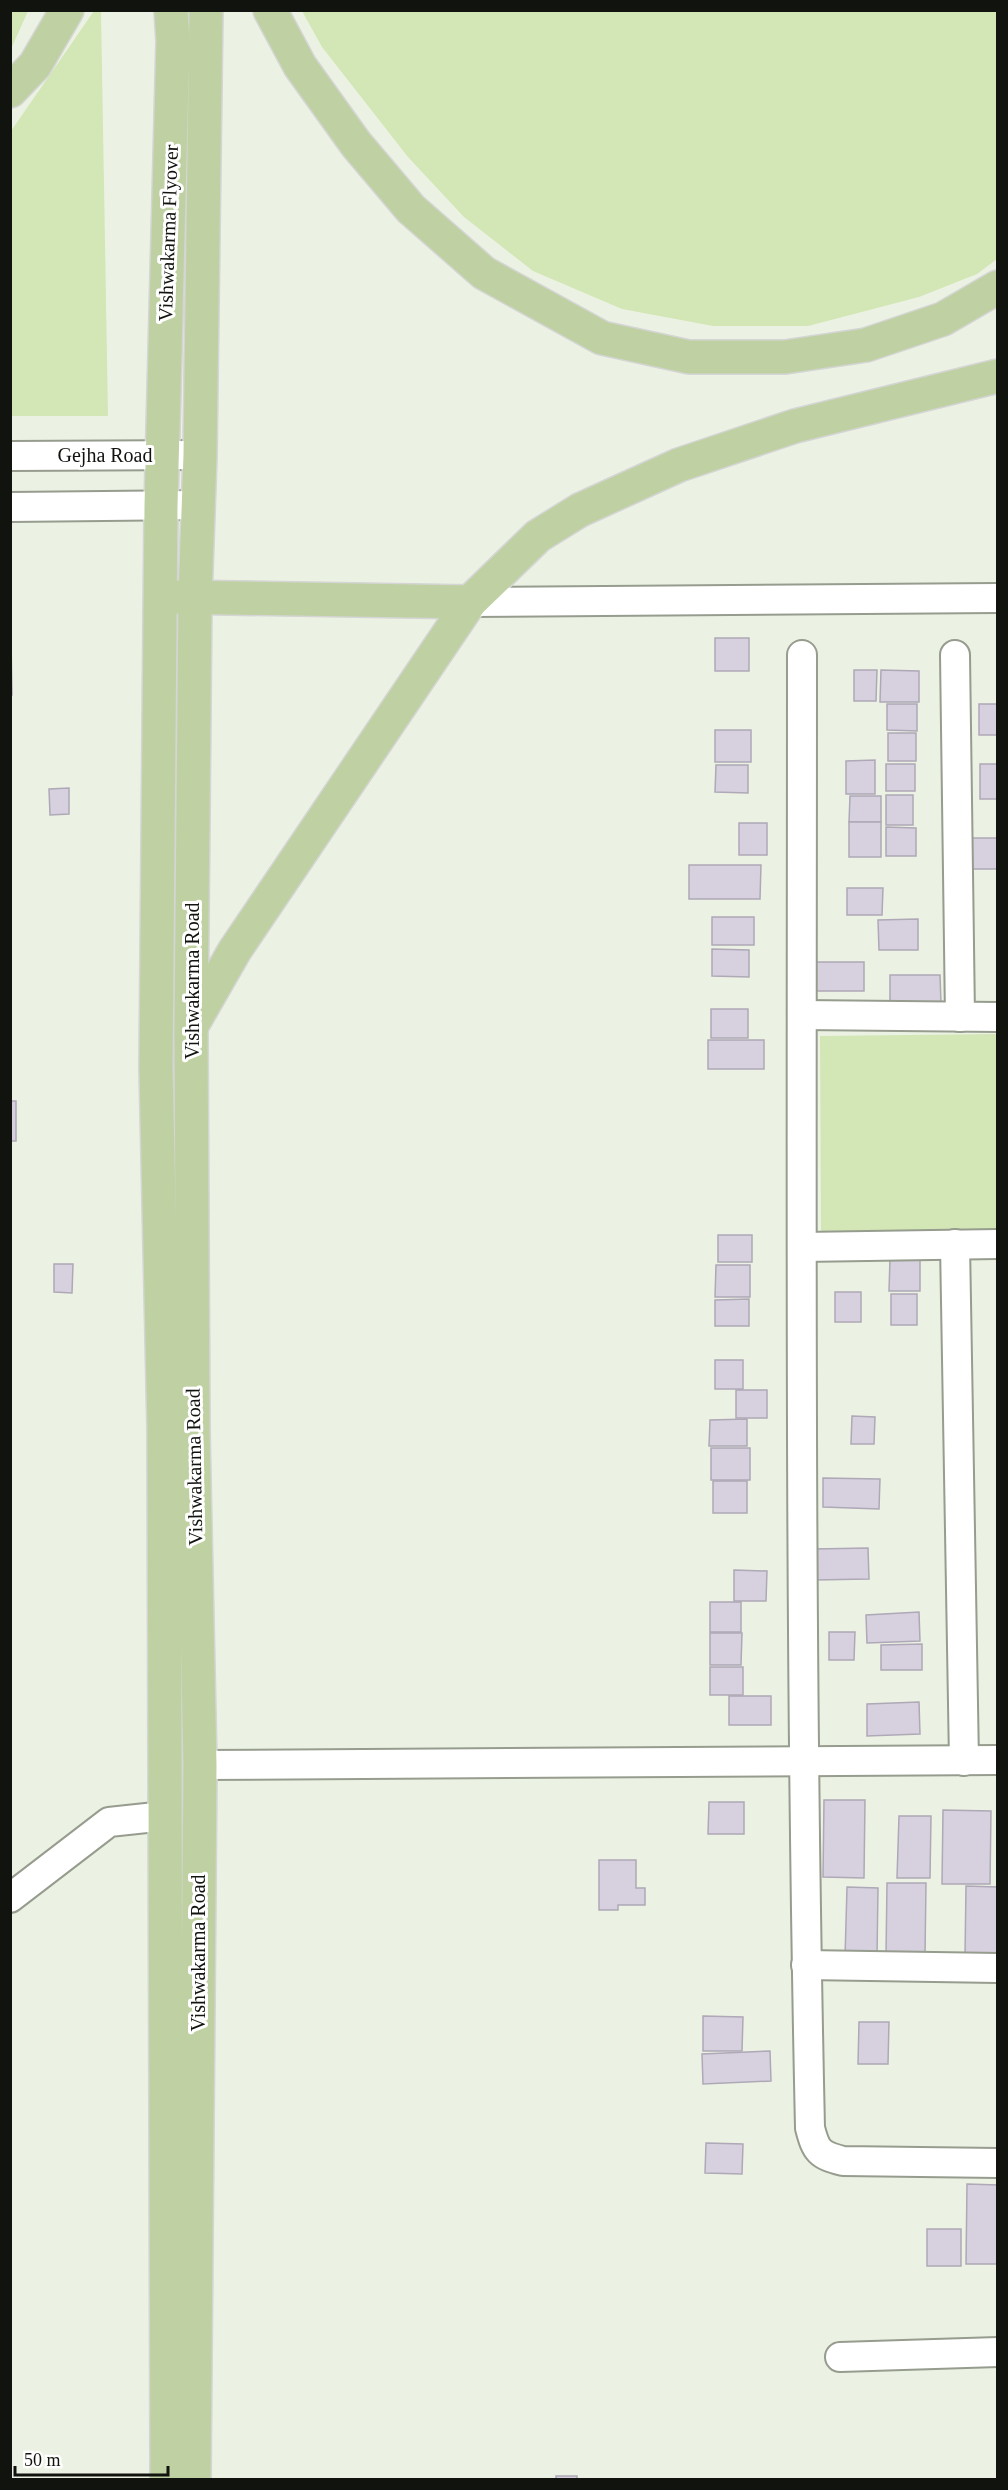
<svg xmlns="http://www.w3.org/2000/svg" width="1008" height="2490" font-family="Georgia,serif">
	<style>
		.green { fill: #d3e6b6 }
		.building { fill: #d6d0df; stroke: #aea8b7; stroke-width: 1.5 }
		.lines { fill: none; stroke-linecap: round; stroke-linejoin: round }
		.minor-casing { stroke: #969c8e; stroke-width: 32 }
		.major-casing { stroke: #d4d5d4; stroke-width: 36 }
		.minor { stroke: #fff; stroke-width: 28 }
		.major { stroke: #bfd1a2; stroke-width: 33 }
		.labels { text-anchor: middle; stroke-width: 6; stroke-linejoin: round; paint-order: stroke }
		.street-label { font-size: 20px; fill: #11130e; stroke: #fff }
	</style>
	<rect width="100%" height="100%" fill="#ecf2e3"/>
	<g class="green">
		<path d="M11,10L28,11L11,49L10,11Z"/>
		<path d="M94,11H101L108,416H11V131Z"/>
		<path d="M302,11H997V259L977,274L919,297L808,326H713L622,309L533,271L464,217L408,157L322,47Z"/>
		<path d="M997,1034V1229L821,1232L820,1036Z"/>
	</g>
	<g class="building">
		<rect x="715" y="638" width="34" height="33"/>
		<path d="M10,640H11L12,695H10Z"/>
		<path d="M854,670H877L876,701H854Z"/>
		<path d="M881,670L919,671V702H880Z"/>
		<path d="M887,704H917V731L887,730Z"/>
		<rect x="979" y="704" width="19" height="31"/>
		<rect x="715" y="730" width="36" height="32"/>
		<rect x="888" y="733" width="28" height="28"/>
		<path d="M875,760V794H846V761Z"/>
		<rect x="886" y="764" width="29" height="27"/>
		<rect x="980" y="764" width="18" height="35"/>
		<path d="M716,765H748V793L715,792Z"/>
		<path d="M69,788V814L50,815L49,789Z"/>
		<rect x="886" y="795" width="27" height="30"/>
		<path d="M850,796H881V822H849Z"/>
		<rect x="849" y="822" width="32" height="35"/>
		<rect x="739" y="823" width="28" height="32"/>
		<path d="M886,827L916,828V856H886Z"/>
		<rect x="967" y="838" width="31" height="31"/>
		<path d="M689,865H761L760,899H689Z"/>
		<path d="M847,888H883L882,915H847Z"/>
		<rect x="712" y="917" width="42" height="28"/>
		<path d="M918,919V950H879L878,920Z"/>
		<path d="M712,949L749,950V977L712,976Z"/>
		<path d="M810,962H864V991H809Z"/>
		<path d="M890,975H940L941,1003H890Z"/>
		<rect x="711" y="1009" width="37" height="29"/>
		<rect x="708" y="1040" width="56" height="29"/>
		<rect x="10" y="1101" width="6" height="40"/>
		<rect x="718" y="1235" width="34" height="27"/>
		<path d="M890,1259H920V1291H889Z"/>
		<path d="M54,1264H73L72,1293L54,1292Z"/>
		<path d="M716,1265H750V1297H715Z"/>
		<rect x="835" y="1292" width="26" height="30"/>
		<rect x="891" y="1294" width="26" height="31"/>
		<path d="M749,1299V1326H715V1300Z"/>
		<rect x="715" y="1360" width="28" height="29"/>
		<rect x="736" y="1390" width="31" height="28"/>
		<path d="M852,1416L875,1417L874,1444H851Z"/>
		<path d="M747,1419V1446H709L710,1420Z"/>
		<rect x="711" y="1448" width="39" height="32"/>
		<path d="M823,1478L880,1479L879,1509L823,1507Z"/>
		<rect x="713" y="1481" width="34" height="32"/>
		<path d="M868,1548L869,1579L814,1580V1549Z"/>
		<path d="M734,1570L767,1571L766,1601H734Z"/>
		<rect x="710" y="1602" width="31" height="30"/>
		<path d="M919,1612L920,1641L867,1643L866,1615Z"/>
		<path d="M829,1632H855L854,1660H829Z"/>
		<path d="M710,1633H742L741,1665H710Z"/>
		<path d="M922,1644V1670H881V1645Z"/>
		<rect x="710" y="1667" width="33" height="28"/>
		<rect x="729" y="1696" width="42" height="29"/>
		<path d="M919,1702L920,1734L867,1736V1704Z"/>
		<path d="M824,1800H865L864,1878L823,1877Z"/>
		<path d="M709,1802H744V1834H708Z"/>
		<path d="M943,1810L991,1811L990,1884H942Z"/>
		<path d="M899,1816H931L930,1878H897Z"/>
		<path d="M599,1860H636V1888H645V1905H618V1910H599Z"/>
		<path d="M887,1883H926L925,1956L886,1955Z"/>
		<path d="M966,1886L998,1887V1956H965Z"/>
		<path d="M847,1887L878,1888L877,1957H845Z"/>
		<path d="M703,2016L743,2017L742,2051H703Z"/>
		<path d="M859,2022H889L888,2064H858Z"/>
		<path d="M770,2051L771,2081L703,2084L702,2054Z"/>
		<path d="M706,2143L743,2144L742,2174L705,2173Z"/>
		<path d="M967,2184L998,2185V2264H966Z"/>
		<rect x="927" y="2229" width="34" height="37"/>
		<rect x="556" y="2476" width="21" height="4"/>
	</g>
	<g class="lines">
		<g class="minor-casing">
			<g id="minor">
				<path d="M10,456L200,455"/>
				<path d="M10,507L198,505"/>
				<path d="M470,602L998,598"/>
				<path d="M802,655C802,1146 799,1637 810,2128C816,2151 819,2155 843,2161L998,2163"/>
				<path d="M955,655L960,1017"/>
				<path d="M802,1015L998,1017"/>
				<path d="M955,1244L964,1761"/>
				<path d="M802,1247L998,1244"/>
				<path d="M200,1765L998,1760"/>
				<path d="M10,1898L109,1822L165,1816"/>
				<path d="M806,1965L998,1968"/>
				<path d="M840,2357L998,2352"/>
			</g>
		</g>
		<g class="major-casing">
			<g id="major">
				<path d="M270,10L300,66L356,144L411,209L484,273L602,338L689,357H785L866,345L943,319L998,287"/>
				<path d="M10,91L35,65L67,10"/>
				<path d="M175,597L470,602"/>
				<path d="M192,1025L235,950L470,602L538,536L580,510L679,465L795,426L998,376"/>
				<path d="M167,2480L164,1429L156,1067L161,506L173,41L171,10"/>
				<path d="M194,2480L200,1765L193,1432L191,1026L195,599L200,455L206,10"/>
			</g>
		</g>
		<use href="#minor" class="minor"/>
		<use href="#major" class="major"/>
	</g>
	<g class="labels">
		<g class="street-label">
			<text transform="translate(168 233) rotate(-88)" y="7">Vishwakarma Flyover</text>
			<text x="105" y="462">Gejha Road</text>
			<text transform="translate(192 981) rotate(-90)" y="7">Vishwakarma Road</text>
			<text transform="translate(194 1467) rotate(-91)" y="7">Vishwakarma Road</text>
			<text transform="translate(198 1953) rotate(-90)" y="7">Vishwakarma Road</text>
		</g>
	</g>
	<rect width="1008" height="2490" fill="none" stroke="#11130e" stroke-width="24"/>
	<path d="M15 2466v9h153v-9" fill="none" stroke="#11130e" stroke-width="3"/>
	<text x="24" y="2466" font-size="18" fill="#11130e" stroke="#ffffff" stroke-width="4.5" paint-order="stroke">50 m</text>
</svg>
